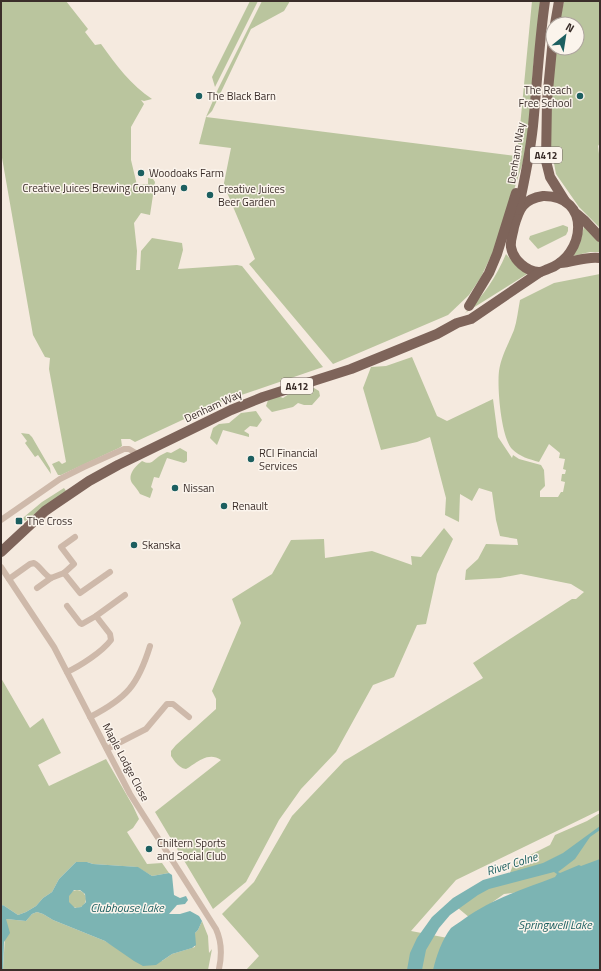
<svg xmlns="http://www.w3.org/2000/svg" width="601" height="971" font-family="'Titillium Web',sans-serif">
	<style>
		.green { fill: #bac59e }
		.water { fill: #7cb4b3; fill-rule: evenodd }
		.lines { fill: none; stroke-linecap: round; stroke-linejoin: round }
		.street { stroke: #ceb9aa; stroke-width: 6 }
		.primary { stroke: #7e645a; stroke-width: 10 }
		.poi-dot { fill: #1c5f60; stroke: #fbf4ec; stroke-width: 1.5 }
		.labels { text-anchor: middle; stroke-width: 3; stroke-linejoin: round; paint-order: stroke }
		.shield { fill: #fbf4ec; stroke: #756964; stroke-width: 1 }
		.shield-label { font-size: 10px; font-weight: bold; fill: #3b2e2a }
		.poi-label { font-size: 11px; fill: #3b2e2a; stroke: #fbf4ec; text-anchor: start }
		.street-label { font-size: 11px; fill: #3b2e2a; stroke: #fbf4ec }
		.water-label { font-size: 12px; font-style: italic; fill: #1c5f60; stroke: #fbf4ec }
	</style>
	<rect width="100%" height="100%" fill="#f5eadf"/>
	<g class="green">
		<path d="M1,1H66L88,29L85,32L95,45L101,44C116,65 131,85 152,99L144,101L141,100L144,104L131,127V160L137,185L148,184V178L153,179L155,182L150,215L141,213L134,223L137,251L136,270H140L141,251L152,238L182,243L183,250L178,269L237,265L242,266L323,367L221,402L135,442L130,439H121L122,446L119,448L61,475H58L52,464L59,461L62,464L66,462L49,369L50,358L45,357L33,335L1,152Z"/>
		<path d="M250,1H258L215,87L212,77Z"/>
		<path d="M262,1H290L284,11L251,29L212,111L206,117L516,156L519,137L532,1H542L533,67L529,129L524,159L492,258H490L481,277L469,295L448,315L333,364L249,264L255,259L226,190L223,188L231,148L199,144L206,117L218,89Z"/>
		<path d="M564,1H600V143L598,146L599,154L600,155V228L579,207L556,174L551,147V101L556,48H577V24H559Z"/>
		<path d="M563,225L568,227V231L566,235L538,249L529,239L530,236Z"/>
		<path d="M584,226L600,243V252H590L573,256L580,243Z"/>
		<path d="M506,254L517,267L527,274L465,313C484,296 496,277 506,254Z"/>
		<path d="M600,274V810L456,880L411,931L453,939L439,970H246L259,956L222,914L254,882L292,816L344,761L483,678L473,663L572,599H576L584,592L571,584L521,574L500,578L465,580L466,570L478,559L486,544L518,545L517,539L500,536L496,520L492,492L479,488L472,501L460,494L459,522L445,515L446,498L430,437L417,442L381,450L363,388L371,367L386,366L412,357L437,416L447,421L493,399L498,437L512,458L513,455L519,459L541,465L544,470L545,486L540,491V497H558L561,492H563L565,482L561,481L562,474H565L566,470L563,469L565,459L559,458L560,453L549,444L539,462C529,459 520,457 512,449C501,437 497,387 499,371C501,356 509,343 514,330C517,321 518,310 520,300L554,283Z"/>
		<path d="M314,388L319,391L320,396L312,405H304L298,403L293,407L272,412L266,406L268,400L278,396L283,398L289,394Z"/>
		<path d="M256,411L262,420L257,427L250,426L244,431L249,434V437L223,430L217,445L210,438L213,428L219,424L229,423L241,413Z"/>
		<path d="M21,433L29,434L32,437L50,468L51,474L38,455L35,457L25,443L27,441Z"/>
		<path d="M180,448L187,452V461L184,463L167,458L159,478L154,477L151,487L153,489L150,498L140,494C138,490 135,487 132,483C127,474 136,466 142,461C150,465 152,462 158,457C160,455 164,454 167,452L171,453Z"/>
		<path d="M64,488L66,491L25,521L23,519L19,523L18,522L42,502Z"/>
		<path d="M444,528L453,539L437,574L426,624L417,625L394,677L373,685L336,752L301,789L279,820L246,882L213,909L155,812L221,760C208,751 197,763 186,769C179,768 175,762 171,756V751L176,745L216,709V699L212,691L241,623L232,599L272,574L291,540L324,539L325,558L372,551L412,565L411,556L421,557Z"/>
		<path d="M1,678L30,728L43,718L61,753L38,765L49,786L106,759L133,806L139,819L133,828L127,832L147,864L162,863L169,873L152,876L137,867L93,864L87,862H76L59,879L52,892L43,898L36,906L26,912L18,915L3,905L1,906Z"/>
		<path d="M600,813V862L544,889L504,894L470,918L458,908L483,889L507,880L514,863L550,845L555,835L587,821Z"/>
		<circle cx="77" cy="899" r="9"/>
		<path d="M37,912L43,914L53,920L105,941L117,948L162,961L172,954L195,947V933L198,930L202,921L208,936L209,953L212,949L208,970H3L6,919L26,921L32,914Z"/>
	</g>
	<g class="water">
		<path d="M600,826V830L590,837L575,859L558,872L560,873L579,865L581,866L600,859V970H433C436,957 442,939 451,928C455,925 460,922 464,919C491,899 524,889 555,877L557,874L554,872L489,889L478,895L450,915L439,928L426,950L422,970H407L410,953L417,938L432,917L453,898L483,880L543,863L563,853Z"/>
		<path d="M76,862H87L93,864L138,867L152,876L169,873L172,875L174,895L180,898L186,896L188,900L185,904L177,905L169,914H180L190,911L199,916L202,921L198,930L195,933L196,945L192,948L172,954L156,965L143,966L134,961L105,941L53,920L43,914L37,912L32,914L26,921L6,919L10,933L4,942L3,970H1V906L3,905L18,915L26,912L36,906L43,898L52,892L59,879ZM74,890H80L85,894L86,902L81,907L75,908L69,902V896Z"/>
	</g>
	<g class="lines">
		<g class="street">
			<path d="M1,520L60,479L84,467L124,449H129L139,455"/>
			<path d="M1,567L54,647L130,794L216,929C222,942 222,955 219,969"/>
			<path d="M64,573L74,564L61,547L75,537"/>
			<path d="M9,579L30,564L34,563C41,567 44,575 51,578L64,573L80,593L110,572"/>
			<path d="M37,588L51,578"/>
			<path d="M67,606L80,623L82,624L96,616L125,595"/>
			<path d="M67,672C80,666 102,652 111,640L110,634L96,616"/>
			<path d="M90,717C127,698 138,685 150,646"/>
			<path d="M107,749L146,729L167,704H173L189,717"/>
		</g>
		<g class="primary">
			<path d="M555,24L559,1"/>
			<path d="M553,38L547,101L546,161L550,177L565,201"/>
			<path d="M543,196C592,195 586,256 548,269C545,270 542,272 539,272C527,272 513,260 511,247C510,240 513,234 514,227C519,209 523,199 543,196Z"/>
			<path d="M518,210C524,183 530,154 533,126C537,84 539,43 545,1"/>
			<path d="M577,214L584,220L600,237"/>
			<path d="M560,263C574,262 586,256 600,258"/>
			<path d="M469,306L489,273L497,254L516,193"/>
			<path d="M1,552L45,511L89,481L118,465L231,410L263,397L351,369L437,334L457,323L471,319L540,272"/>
		</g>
	</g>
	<g class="poi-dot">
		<circle cx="199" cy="96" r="4"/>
		<circle cx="580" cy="96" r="4"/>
		<circle cx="141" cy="173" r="4"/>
		<circle cx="184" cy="188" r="4"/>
		<circle cx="210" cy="195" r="4"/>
		<circle cx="251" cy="459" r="4"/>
		<circle cx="175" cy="488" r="4"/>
		<circle cx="224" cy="506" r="4"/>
		<rect x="15" y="517" width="8" height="8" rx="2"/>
		<circle cx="134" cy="545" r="4"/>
		<circle cx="149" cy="849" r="4"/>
	</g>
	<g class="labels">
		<g class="shield">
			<rect x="530" y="147" width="32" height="16" rx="3"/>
			<rect x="281" y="378" width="32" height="16" rx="3"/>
		</g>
		<g class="shield-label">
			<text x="546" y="159">A412</text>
			<text x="297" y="390">A412</text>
		</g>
		<g class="poi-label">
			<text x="572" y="94" text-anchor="end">The Reach<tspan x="572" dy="13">Free School</tspan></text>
			<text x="207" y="100">The Black Barn</text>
			<text x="149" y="177">Woodoaks Farm</text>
			<text x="176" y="192" text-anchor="end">Creative Juices Brewing Company</text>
			<text x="218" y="193">Creative Juices<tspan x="218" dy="13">Beer Garden</tspan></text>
			<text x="259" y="457">RCI Financial<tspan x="259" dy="13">Services</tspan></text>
			<text x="183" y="492">Nissan</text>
			<text x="232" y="510">Renault</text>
			<text x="27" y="525">The Cross</text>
			<text x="142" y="549">Skanska</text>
			<text x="157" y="847">Chiltern Sports<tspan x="157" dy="13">and Social Club</tspan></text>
		</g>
		<g class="street-label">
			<text transform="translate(516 153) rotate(-81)" y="4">Denham Way</text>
			<text transform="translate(213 406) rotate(-25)" y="4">Denham Way</text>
			<text transform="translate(126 762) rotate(62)" y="4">Maple Lodge Close</text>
		</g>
		<g class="water-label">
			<text transform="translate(512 864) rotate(-17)" y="4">River Colne</text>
			<text x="127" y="912">Clubhouse Lake</text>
			<text x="555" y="929">Springwell Lake</text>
		</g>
	</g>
	<rect width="601" height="971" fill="none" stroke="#3b2e2a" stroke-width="4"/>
	<g transform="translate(565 36) rotate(30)"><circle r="19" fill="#fbf4ec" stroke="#aea59e"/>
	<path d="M0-3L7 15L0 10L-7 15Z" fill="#1c5f60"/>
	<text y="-6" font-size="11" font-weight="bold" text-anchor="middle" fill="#3b2e2a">N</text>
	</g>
</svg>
